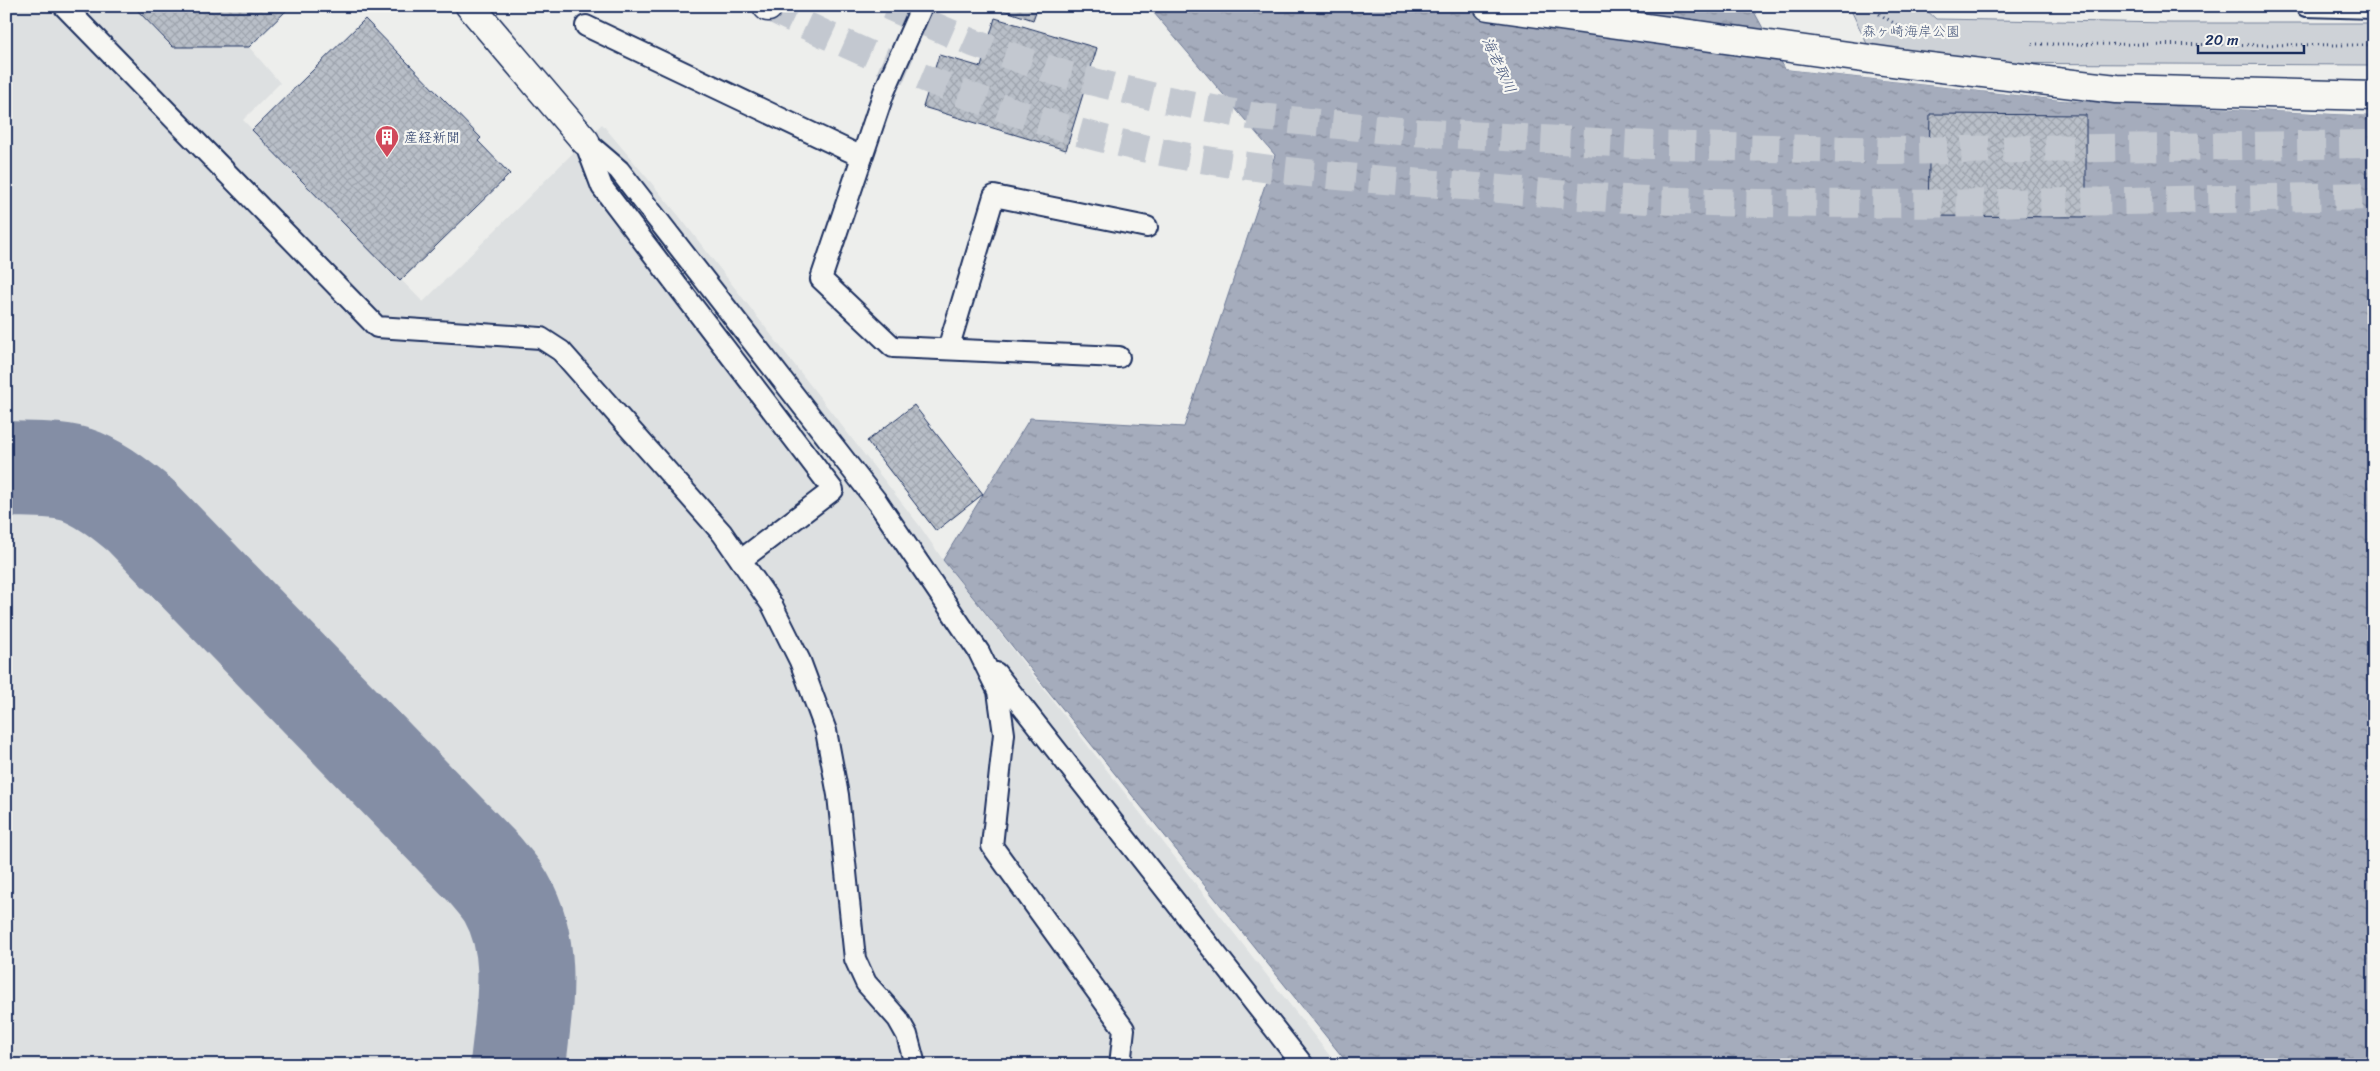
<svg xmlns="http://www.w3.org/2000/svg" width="2380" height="1071" font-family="Sriracha,'Klee One',sans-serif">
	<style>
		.built { fill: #dde0e1 }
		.green { fill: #ced2d7; stroke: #74809a }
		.water { fill: url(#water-ripples); stroke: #6e7a96 }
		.pier { fill: #edeeec }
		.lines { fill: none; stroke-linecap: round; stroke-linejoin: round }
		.taxiway { stroke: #848ea5; stroke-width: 96 }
		.building { fill: url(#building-cross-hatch); stroke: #1b2f5e }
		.motorway-tunnel { stroke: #c3c8d0; stroke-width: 28; stroke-dasharray: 28 14; stroke-linecap: butt }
		.service-casing { stroke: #1b2f5e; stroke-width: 24 }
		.tertiary-casing { stroke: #1b2f5e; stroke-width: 31 }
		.motorway-casing { stroke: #1b2f5e; stroke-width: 31 }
		.path { stroke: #1b2f5e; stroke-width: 3; stroke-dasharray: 1 4; stroke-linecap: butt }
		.service { stroke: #f6f6f2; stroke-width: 20 }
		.tertiary { stroke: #f6f6f2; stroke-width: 28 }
		.motorway { stroke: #f6f6f2; stroke-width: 28 }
		.labels { text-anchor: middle; stroke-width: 4.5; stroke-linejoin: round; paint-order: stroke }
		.park-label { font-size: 14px; fill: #48587c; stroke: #f6f6f2 }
		.poi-label { font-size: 14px; fill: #1b2f5e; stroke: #f6f6f2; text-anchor: start }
		.water-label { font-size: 15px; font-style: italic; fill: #44547a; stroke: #f6f6f2 }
	</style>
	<defs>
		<pattern id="water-ripples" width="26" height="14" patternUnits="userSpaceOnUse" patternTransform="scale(1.25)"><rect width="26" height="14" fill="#a5acbc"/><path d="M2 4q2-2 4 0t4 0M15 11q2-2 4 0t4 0" fill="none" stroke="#868c9c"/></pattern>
		<pattern id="building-cross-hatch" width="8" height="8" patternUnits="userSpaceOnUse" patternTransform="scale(1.25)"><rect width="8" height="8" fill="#b9bfc8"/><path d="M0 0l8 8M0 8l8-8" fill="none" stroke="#9ea4ae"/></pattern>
	</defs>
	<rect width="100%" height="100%" fill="#edeeec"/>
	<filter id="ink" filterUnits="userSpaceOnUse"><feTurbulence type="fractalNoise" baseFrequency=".02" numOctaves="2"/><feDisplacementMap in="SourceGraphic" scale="10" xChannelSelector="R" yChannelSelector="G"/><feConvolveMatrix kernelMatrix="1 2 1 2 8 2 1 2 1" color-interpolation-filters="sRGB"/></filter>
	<g filter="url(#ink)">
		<path class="built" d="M6,6H133L173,47H249L280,83L243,120L423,302L602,124L679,216L919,525L943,560L1337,1065H6Z"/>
		<path class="green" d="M1849,6H1922L1936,19L2171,23H2374V65L1936,63L1868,46Z"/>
		<path class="water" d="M1148,6H1751L1785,69L2061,100L2374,116V1065H1349L943,560L1030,418L1184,427L1275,155Z"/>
		<path class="pier" d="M1786,66L2062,98L2374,113V116L2061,100L1785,69Z"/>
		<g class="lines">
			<path class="taxiway" d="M6,469C30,470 61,468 83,477C106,487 123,501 141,516L484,869C491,878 500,887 506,897C536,949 524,1008 518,1065"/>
		</g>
		<g class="building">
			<path d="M133,6H291L249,47H173Z"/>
			<path d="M991,6H1038L1033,20Z"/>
			<path d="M995,18L1097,48L1066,150L923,107L939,55L981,67Z"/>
			<path d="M365,19L481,138L478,141L510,174L400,281L252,130Z"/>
			<path d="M1930,114L2086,115V217L1928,216Z"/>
			<path d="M914,405L983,494L936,531L867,441Z"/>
		</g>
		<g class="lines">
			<g class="motorway-tunnel">
				<path d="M888,6L973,43L1066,75L1163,99L1250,116L1409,132L1652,145L1893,151L2374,144"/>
				<path d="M768,7C891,67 1017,122 1152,150C1259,172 1369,179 1478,187C1536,192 1593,198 1650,200C1891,209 2133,200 2374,196"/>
			</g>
			<g class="service-casing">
				<g id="service">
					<path d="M64,6L377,327L541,338L561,351L722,533L772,605L800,661L826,731L838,795L855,959L866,983L898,1019L907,1035L915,1065"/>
					<path d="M922,6L884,92L821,279L893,347L1119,357"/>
					<path d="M2306,6L2374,8"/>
					<path d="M586,26L862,157"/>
					<path d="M585,141L619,170L878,503L979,652L998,691L1004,734L992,846L1124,1029L1120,1065"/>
					<path d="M585,142L602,187L833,490L741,560"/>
					<path d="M948,349L994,196L1147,227"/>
					<path d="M996,673L1303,1065"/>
				</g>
			</g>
			<g class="tertiary-casing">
				<path id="tertiary" d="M470,6L585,141"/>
			</g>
			<g class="motorway-casing">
				<g id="motorway">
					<path d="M767,6L768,7"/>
					<path d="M1488,6L1906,64L2116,89L2374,96"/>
				</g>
			</g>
			<g class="path">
				<path d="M1873,6L1879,14L1904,29"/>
				<path d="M2032,44L2374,45"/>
			</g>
			<use href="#service" class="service"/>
			<use href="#tertiary" class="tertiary"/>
			<use href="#motorway" class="motorway"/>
		</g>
	</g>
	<defs>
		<g id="building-pin" transform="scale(1.25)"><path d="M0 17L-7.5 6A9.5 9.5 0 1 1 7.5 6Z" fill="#d1495b" stroke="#f6f6f2"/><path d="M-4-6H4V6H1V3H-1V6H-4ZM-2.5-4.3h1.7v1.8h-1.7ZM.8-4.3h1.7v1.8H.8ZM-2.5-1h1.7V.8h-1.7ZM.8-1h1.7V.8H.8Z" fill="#fff"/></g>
	</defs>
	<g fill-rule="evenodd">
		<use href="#building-pin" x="387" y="137"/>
	</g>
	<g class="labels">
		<g class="park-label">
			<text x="1911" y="36">森ヶ崎海岸公園</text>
		</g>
		<g class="poi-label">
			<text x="404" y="142">産経新聞</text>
		</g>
		<g class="water-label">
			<text transform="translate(1499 65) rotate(65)" y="5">海老取川</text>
		</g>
	</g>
	<rect width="2380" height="1071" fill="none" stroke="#f6f6f2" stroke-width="25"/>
	<rect x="12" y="12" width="2355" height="1046" fill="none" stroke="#1b2f5e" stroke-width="2" filter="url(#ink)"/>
	<path d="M2198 45v8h106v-8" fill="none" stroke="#1b2f5e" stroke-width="2.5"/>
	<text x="2205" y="45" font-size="15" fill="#1b2f5e" stroke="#f6f6f2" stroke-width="4" paint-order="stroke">20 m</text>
</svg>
